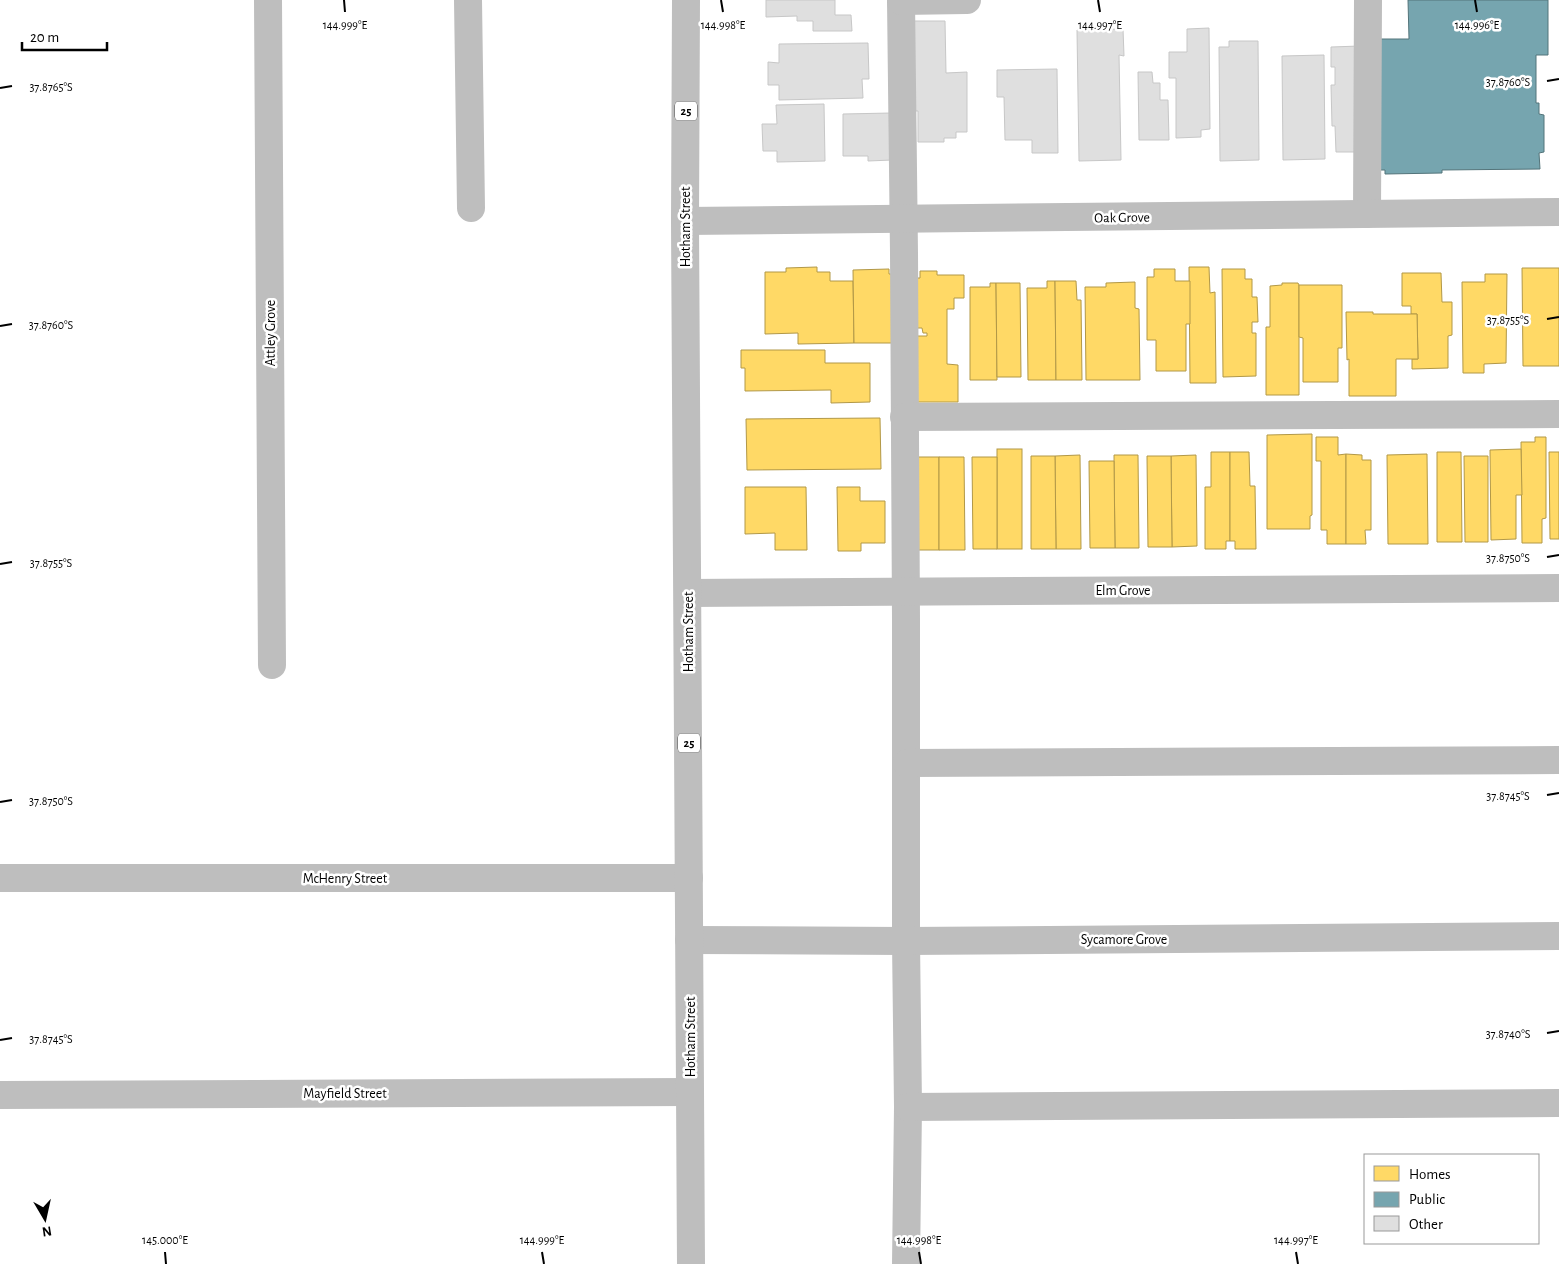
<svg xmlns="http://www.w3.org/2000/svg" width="1559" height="1264" font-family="'Alegreya Sans',sans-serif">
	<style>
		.homes { fill: #ffd966; stroke: #b29847 }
		.public { fill: #76a5af; stroke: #53747a }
		.building { fill: #dfdfdf; stroke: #c7c7c7 }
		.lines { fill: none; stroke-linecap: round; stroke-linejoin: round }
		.minor { stroke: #bebebe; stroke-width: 28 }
		.major { stroke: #bebebe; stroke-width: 28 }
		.ticks { fill: none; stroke: #000; stroke-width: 2 }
		.labels { text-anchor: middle; stroke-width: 5; stroke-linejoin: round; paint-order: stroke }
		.shield { fill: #fff; stroke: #4c4c4c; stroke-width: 1 }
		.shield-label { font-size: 12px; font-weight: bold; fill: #000 }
		.street-label { font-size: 14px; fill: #000; stroke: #fff }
		.ticks-label { font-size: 12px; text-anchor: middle; fill: #000; stroke: #fff; stroke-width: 5; stroke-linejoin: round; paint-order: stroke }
	</style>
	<rect width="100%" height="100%" fill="#fff"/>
	<g class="homes">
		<path d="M817,267V272H830V281H853L854,343L798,344V333L765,334V272H786V268Z"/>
		<path d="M1189,267H1209L1210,293L1215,292L1216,383H1190Z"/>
		<path d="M1522,268H1559V366H1523Z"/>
		<path d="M889,269V274H896L897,343H854L853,270Z"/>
		<path d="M1154,269H1175V281H1190V324H1186V371H1156V340H1147V277H1154Z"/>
		<path d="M1222,269H1245V279H1252V297H1257L1258,322H1252V333H1256V376L1223,377Z"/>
		<path d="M920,271H937V275H964V298H954V309H947V364L958,365V402H913L909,336H927V333H923L922,328H909L908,278H920Z"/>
		<path d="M1402,273H1441L1442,302H1452V335L1448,336V368L1412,369V359H1418L1417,314H1411V306H1402Z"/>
		<path d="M1485,274H1507L1506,363L1484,364V373H1463L1462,282H1485Z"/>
		<path d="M1047,281H1055L1056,380H1028L1027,288H1047Z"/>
		<path d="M1055,281H1076L1077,300H1081L1082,380H1056Z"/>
		<path d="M1135,282V308L1139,309L1140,380H1086L1085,287H1106V283Z"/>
		<path d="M990,283H996L997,380H970V287H990Z"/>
		<path d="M996,283H1020L1021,377H997Z"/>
		<path d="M1282,283H1298L1299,285V395H1266V327H1270V286L1282,285Z"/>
		<path d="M1299,285H1342V348H1338V382H1303V338L1299,337Z"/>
		<path d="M1346,312H1373V314H1417L1418,359H1396V396H1349V359L1347,360Z"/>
		<path d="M741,350H825V363H870V402L831,403V390L745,391V368H741Z"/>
		<path d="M880,418L881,469L747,470L746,419Z"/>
		<path d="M1312,434V515L1310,516V529H1267V435Z"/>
		<path d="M1316,437H1338V455L1346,454V544H1327V530H1321V461H1316Z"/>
		<path d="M1535,437H1546V518L1542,519V543H1522L1521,442H1535Z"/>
		<rect x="997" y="449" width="25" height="100"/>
		<path d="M1521,449L1522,495H1516V539L1491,540L1490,450Z"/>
		<path d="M1211,452H1230V541H1226V549H1205V487H1211Z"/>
		<path d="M1230,452H1249L1250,486H1255L1256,549H1235V541H1230Z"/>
		<path d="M1437,452H1461L1462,542H1437Z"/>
		<path d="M1549,452H1559V539H1550Z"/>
		<path d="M1346,454L1362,455V460H1371V530H1365L1366,544H1346Z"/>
		<path d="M1427,454L1428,544H1388L1387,455Z"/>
		<path d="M1080,455L1081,549H1056L1055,456Z"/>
		<path d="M1114,455H1138L1139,548H1115Z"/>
		<path d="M1196,455L1197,546L1172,547L1171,456Z"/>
		<path d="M1031,456H1055L1056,549H1031Z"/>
		<path d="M1147,456H1171L1172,547H1148Z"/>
		<path d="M1464,456H1488V542H1465Z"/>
		<rect x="914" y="457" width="25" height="93"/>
		<path d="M939,457H964L965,550H939Z"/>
		<path d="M972,457H997V549H973Z"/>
		<path d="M1089,461H1114L1115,548H1090Z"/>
		<path d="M745,487H806L807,550H775V533L745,534Z"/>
		<path d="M837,487H860V501H885V543H861V551H838Z"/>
	</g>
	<path class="public" d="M1408,0H1548V55H1536V103H1539V114L1544,115V152L1539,153L1540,169L1442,170V173L1385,174V170H1375L1374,39H1409Z"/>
	<g class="building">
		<path d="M766,0H835V15H851L852,31H813V21H797V16L766,17Z"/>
		<path d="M910,21H945L946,73L967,72V132H956V138H944V142H918V111H911Z"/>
		<path d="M1209,28L1210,129L1201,130V137L1176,138V78H1169V52H1187V29Z"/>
		<path d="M1123,29L1124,56L1119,55L1121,160L1079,161L1077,30Z"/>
		<path d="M1229,41H1258L1259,160L1220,161L1219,47H1229Z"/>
		<path d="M868,43L869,79H862L863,98L779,100V85H768V62L779,63V44Z"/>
		<path d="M1360,46L1365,152H1336L1335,126H1332L1331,85H1335V67H1331V47Z"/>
		<path d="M1324,55L1325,159L1283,160L1282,56Z"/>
		<path d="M1057,69L1058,153H1032V140H1005L1004,97H997V70Z"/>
		<path d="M1138,72H1152L1153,83H1160V100H1168L1169,140H1139Z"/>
		<path d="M824,104L825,161L777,162V151H763L762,124H777L776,105Z"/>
		<path d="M891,113L892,160L868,161V156H843V114Z"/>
	</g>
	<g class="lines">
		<g class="minor">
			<path d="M268,0L272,665"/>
			<path d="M468,0L471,208"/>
			<path d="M901,0L904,253L906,618V941L908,1107L906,1264"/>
			<path d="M901,1L967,0"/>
			<path d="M1367,214L1368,0"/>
			<path d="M685,221L1559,212"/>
			<path d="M904,417L1559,414"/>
			<path d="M688,593L1559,588"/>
			<path d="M907,763L1559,760"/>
			<path d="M0,878H689"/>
			<path d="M689,940L906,941L1559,936"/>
			<path d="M0,1095L690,1092"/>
			<path d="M908,1107L1559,1103"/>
		</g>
		<path class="major" d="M686,0L685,221L691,1264"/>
	</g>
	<path class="ticks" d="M344,0L345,12M721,0L723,12M1098,0L1100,12M1475,0L1477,12M1547,81L1559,79M0,88L12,86M1547,319L1559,317M0,326L12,324M1547,557L1559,555M0,564L12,562M1547,795L1559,793M0,802L12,800M1547,1033L1559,1031M0,1040L12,1038M165,1252L166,1264M542,1252L544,1264M919,1252L921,1264M1296,1252L1298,1264"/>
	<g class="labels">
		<g class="shield">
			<rect x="675" y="101.5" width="22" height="19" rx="4"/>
			<rect x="678" y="733.5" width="22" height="19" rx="4"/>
		</g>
		<g class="shield-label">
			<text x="686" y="115">25</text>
			<text x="689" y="747">25</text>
		</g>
		<g class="street-label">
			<text transform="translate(1122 217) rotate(-1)" y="5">Oak Grove</text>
			<text transform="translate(685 227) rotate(-90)" y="5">Hotham Street</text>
			<text transform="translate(270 333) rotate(-90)" y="5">Attley Grove</text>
			<text x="1123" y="595">Elm Grove</text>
			<text transform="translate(688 632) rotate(-90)" y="5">Hotham Street</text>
			<text x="345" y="883">McHenry Street</text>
			<text x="1124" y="944">Sycamore Grove</text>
			<text transform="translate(690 1037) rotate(-90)" y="5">Hotham Street</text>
			<text x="345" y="1098">Mayfield Street</text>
		</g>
	</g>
	<g class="ticks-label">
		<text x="1477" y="29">144.996°E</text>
		<text x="345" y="29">144.999°E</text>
		<text x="723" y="29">144.998°E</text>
		<text x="1100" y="29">144.997°E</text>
		<text x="1508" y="86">37.8760°S</text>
		<text x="51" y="91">37.8765°S</text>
		<text x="1508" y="324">37.8755°S</text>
		<text x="51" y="329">37.8760°S</text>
		<text x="1508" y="562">37.8750°S</text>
		<text x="51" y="567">37.8755°S</text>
		<text x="1508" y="800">37.8745°S</text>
		<text x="51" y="805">37.8750°S</text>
		<text x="1508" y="1038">37.8740°S</text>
		<text x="51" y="1043">37.8745°S</text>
		<text x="165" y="1244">145.000°E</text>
		<text x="542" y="1244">144.999°E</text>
		<text x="919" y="1244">144.998°E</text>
		<text x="1296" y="1244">144.997°E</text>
	</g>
	<rect x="1364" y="1154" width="175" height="90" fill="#ffffff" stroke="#999999"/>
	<rect x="1374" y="1166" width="25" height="15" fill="#ffd966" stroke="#999999"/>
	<text x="1409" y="1179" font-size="15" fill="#000000">Homes</text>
	<rect x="1374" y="1192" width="25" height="15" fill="#76a5af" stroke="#999999"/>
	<text x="1409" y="1204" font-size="15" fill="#000000">Public</text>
	<rect x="1374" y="1216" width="25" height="15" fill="#dfdfdf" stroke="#999999"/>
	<text x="1409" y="1229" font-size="15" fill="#000000">Other</text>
	<g transform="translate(45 1219) rotate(171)" stroke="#ffffff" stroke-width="4" paint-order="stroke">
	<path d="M0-4L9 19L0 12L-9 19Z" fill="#000000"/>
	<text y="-8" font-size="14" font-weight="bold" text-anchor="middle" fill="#000000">N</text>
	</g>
	<path d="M22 42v8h85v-8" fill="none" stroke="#000000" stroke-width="2.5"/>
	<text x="30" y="42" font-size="15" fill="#000000" stroke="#ffffff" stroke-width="4" paint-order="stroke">20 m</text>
</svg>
